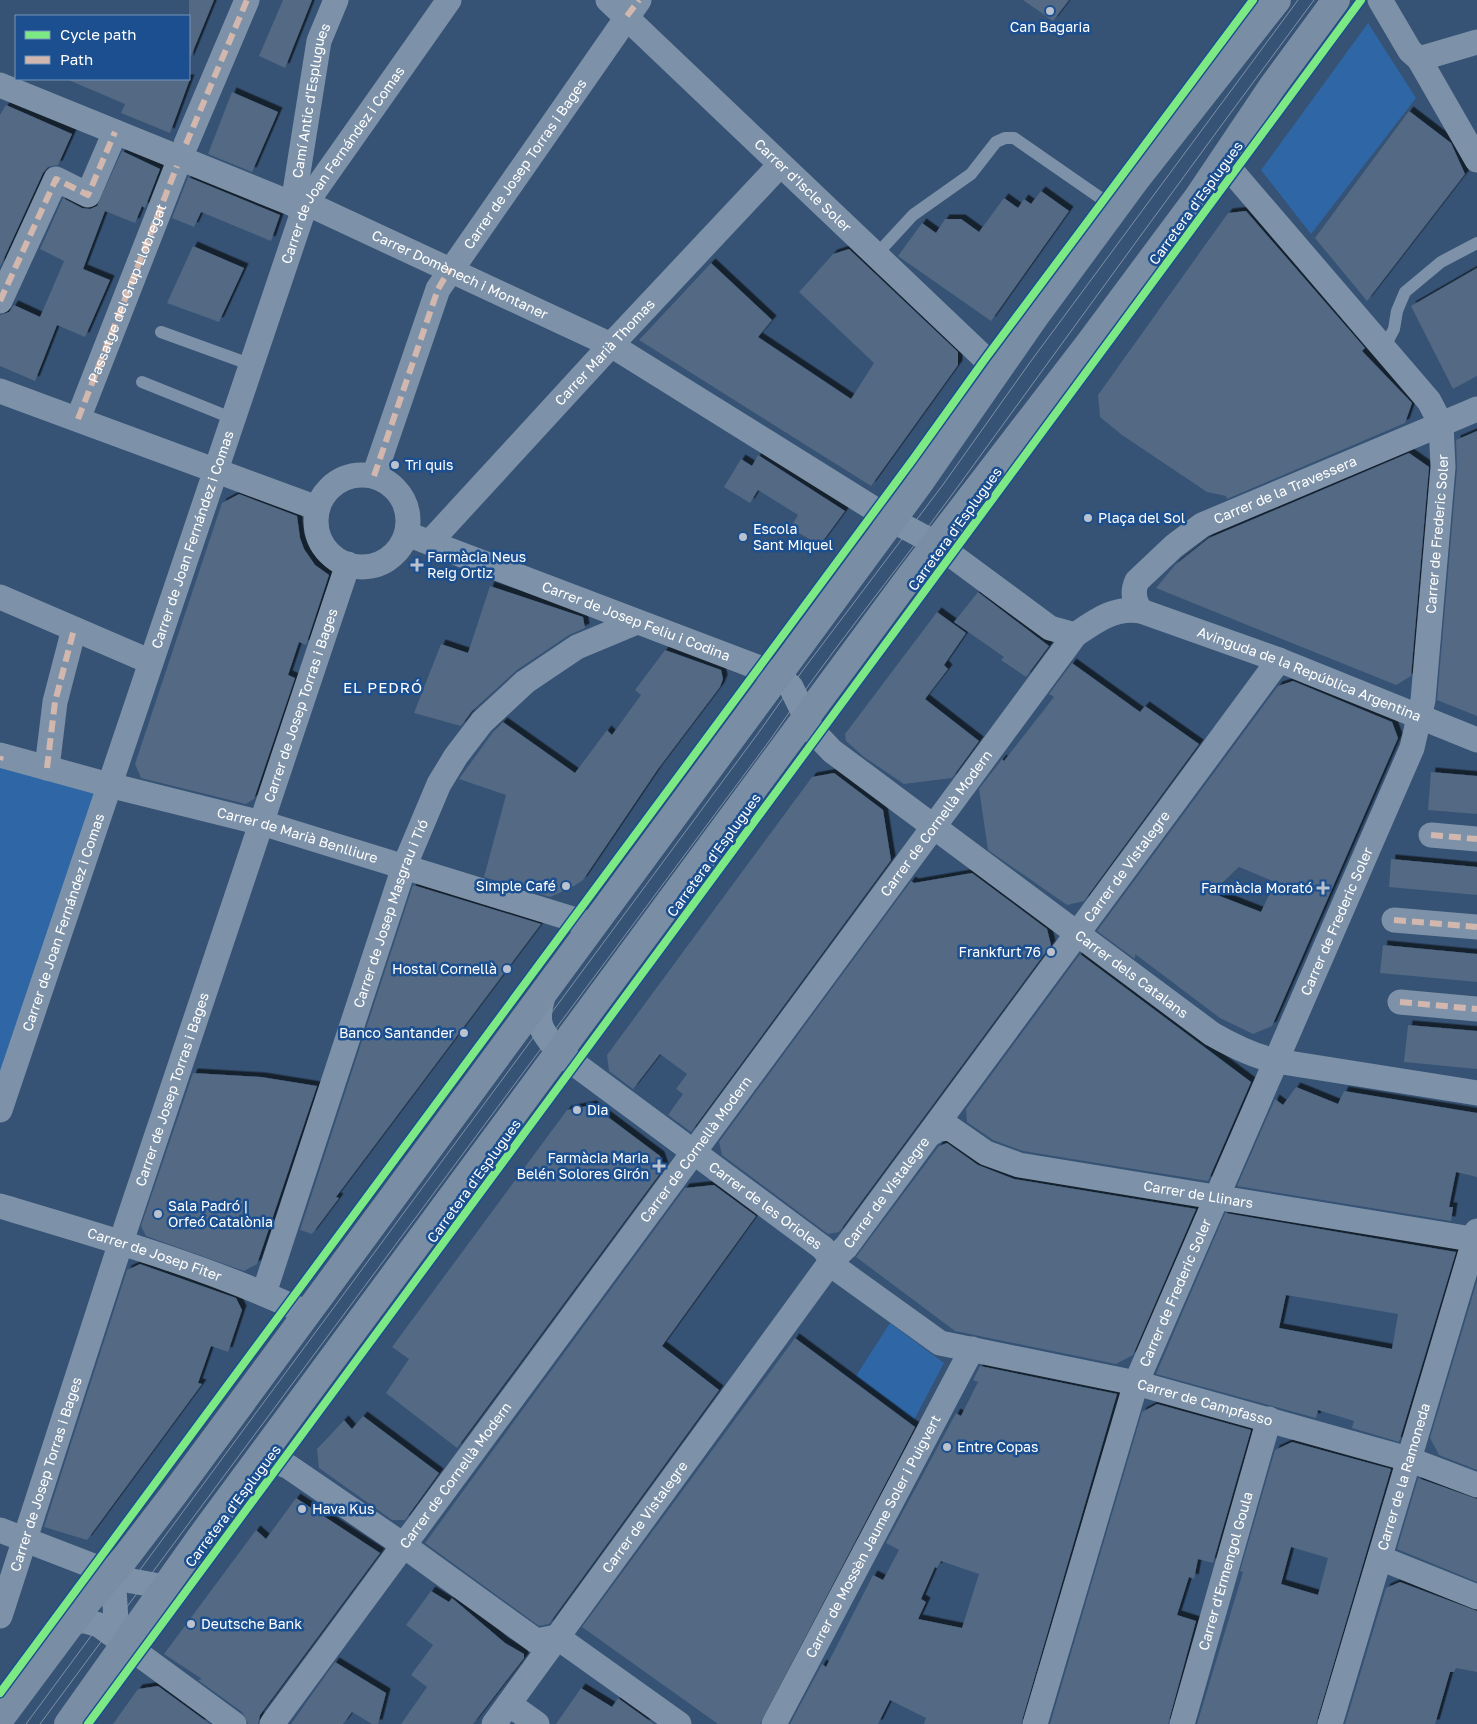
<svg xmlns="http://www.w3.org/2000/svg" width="1477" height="1724" font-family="'Golos Text',sans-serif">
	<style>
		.green { fill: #2f66a5 }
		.building { fill: #526984; fill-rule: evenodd; filter: url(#shadow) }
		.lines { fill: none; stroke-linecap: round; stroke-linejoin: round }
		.lane { stroke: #7d92a8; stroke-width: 12 }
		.street { stroke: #7d92a8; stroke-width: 25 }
		.secondary { stroke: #798da4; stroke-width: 28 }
		.tram { stroke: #7e92a7; stroke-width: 1 }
		.quiet { stroke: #d1b7ad; stroke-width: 6; stroke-dasharray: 12 6; stroke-linecap: butt }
		.cycleway-casing { stroke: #1b4f8f; stroke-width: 11 }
		.cycleway { stroke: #7ce984; stroke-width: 8 }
		.poi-dot { fill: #b9c2ce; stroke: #1b4f8f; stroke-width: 2 }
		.labels { text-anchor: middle; stroke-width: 5; stroke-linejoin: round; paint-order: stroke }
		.poi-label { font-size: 14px; fill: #fff; stroke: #1b4f8f; text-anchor: start }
		.street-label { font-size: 14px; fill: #fff; stroke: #1b4f8f }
		.neighbourhood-label { font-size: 15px; letter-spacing: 1px; fill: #fff; stroke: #1b4f8f }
	</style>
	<defs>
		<filter id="shadow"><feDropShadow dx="4.5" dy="-4.5" stdDeviation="0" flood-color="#0009"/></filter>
	</defs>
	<rect width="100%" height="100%" fill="#365274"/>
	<g class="green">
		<path d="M1368,23L1416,98L1311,234L1261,170Z"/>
		<path d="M0,766L97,792L0,1083Z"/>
		<path d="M890,1323L944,1363L914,1420L856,1376Z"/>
	</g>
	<g class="building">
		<path d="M189,0H214L189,61Z"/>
		<path d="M283,0H312L285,68L259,56Z"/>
		<path d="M1023,0H1069L1053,21Z"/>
		<path d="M66,79H190L170,133L121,113L125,104Z"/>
		<path d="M232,92L278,112L252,172L208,154Z"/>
		<path d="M6,105L72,134L58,165L48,167L43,173L0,267V115Z"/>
		<path d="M1409,111L1451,143L1465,174L1367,301L1315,238Z"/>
		<path d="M122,151L160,169L145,208L142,206L135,223L105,211L83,269L110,280L85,337L57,325L35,381L0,366V315L9,312L14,305L40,317L64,261L40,249L63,198L82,208L90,209L97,206Z"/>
		<path d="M188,177L280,215L271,241L201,212L194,227L172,218Z"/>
		<path d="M1041,191L1069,211L991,321L898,256L922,223L936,233L945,219H961L979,232L1004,198L1018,208L1024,199L1031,204Z"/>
		<path d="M1246,211L1365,348L1362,351L1412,403L1405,423L1227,499L1226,496L1207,492L1122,435L1100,417L1098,395L1228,213Z"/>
		<path d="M193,246L244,268L219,322L167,303Z"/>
		<path d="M849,249L958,352V365L871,486L639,340L711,263L772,320L758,337L851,399L874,363L799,292L833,254Z"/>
		<path d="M1477,268V376L1453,389L1411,306Z"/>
		<path d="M1477,431V716L1437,700L1457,468L1456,440Z"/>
		<path d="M1409,453L1429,467L1411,676L1396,685L1156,588L1175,565L1209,538Z"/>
		<path d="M758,455L845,511L820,545L790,528L798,515L758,490L750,503L724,487L741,459L752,466Z"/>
		<path d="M239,494L297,516L300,538L304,549L315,565L329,575L306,645L299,642L288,675L295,678L254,799L246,804L141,778L135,764L222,503Z"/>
		<path d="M490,586L583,617L585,628L569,635L517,670L472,711L461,726L414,713L441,644L468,653Z"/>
		<path d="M978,592L1049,646L1026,677L1001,660L1004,657L954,622Z"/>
		<path d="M937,612L966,633L944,665L948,669L925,699L979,741L952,778L904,784L864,757L846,741L845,734Z"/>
		<path d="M665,650L721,670L723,679L720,687L658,769L583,880L572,887L550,897L484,877L506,795L459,779L493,732L503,722L575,773L607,730L612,735L641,695L635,690Z"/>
		<path d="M1072,663L1140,712L1145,706L1199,744L1084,901L1067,905L988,850L979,789L1002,759L1004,761L1054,697L1049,694Z"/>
		<path d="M1293,681L1392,722L1398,738L1272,1026L1253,1034L1220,1018L1135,954V959L1097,931L1278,686ZM1239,867L1275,882L1261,912L1212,893Z"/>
		<path d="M1431,772L1477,776V814L1428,810Z"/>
		<path d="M834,773L883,810L891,860L691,1132L668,1115L683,1094L676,1089L687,1074L660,1054L633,1089L609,1071L607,1055L812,777Z"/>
		<path d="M1391,859L1477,867V895L1389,887Z"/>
		<path d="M972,873L1047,929L1051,945L839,1232L828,1234L722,1155L719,1142L911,881L914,883Z"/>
		<path d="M413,885L541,924L336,1197L339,1198L312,1234L300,1230Z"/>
		<path d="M1383,945L1477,954V982L1380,973Z"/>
		<path d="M1080,954L1251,1082L1208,1181L1023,1151L993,1140L967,1122L966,1109Z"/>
		<path d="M1408,1025L1477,1031V1069L1404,1062Z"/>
		<path d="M193,1073L261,1077L317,1086L257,1264L244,1271L146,1236L141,1226Z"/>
		<path d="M1296,1087L1338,1104L1344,1091L1477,1113V1177L1456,1172L1449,1207H1453L1451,1221L1237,1186L1275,1099L1283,1105Z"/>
		<path d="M592,1105L660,1156L664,1168L457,1448L386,1393L409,1359L392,1347L567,1110Z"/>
		<path d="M947,1143L978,1165L1014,1179L1196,1209L1133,1355L1116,1364L955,1331L856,1257L939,1146Z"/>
		<path d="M714,1185L756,1216L662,1346L719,1390L549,1624L539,1626L425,1543L685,1188Z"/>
		<path d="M1225,1213L1456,1252L1399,1442L1352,1428L1354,1421L1318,1410L1316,1418L1156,1374ZM1286,1295L1398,1314L1392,1349L1279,1328Z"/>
		<path d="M140,1264L236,1298L242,1310L228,1352L211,1346L198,1383L202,1384L87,1540L44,1527L127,1270Z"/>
		<path d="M1477,1281V1470L1439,1455L1430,1438Z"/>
		<path d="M795,1338L915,1427L760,1724H718L582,1627Z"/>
		<path d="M980,1366L1117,1394L1021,1724H924L926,1718L890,1700L878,1724H790L822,1664L826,1667L873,1575L883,1580L899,1550L886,1543L956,1413L961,1416L978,1382L973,1380ZM941,1561L979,1574L962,1628L918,1619L926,1602L921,1599L935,1567L937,1568Z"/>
		<path d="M1157,1404L1251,1430L1213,1563L1198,1559L1194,1579L1189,1577L1177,1615L1196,1621L1168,1724H1050L1142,1412Z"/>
		<path d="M363,1416L439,1473L405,1520H392L319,1468L317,1449L344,1420L352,1429Z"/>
		<path d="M1292,1442L1391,1469L1316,1724H1197L1237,1592L1243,1572L1240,1571L1275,1450ZM1291,1547L1328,1558L1318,1595L1281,1584Z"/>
		<path d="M1418,1478L1477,1499V1582L1397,1549Z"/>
		<path d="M296,1498L380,1553L260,1715L258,1724H248L242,1712L198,1680L202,1679L164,1654L256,1530L266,1539Z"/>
		<path d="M1400,1582L1477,1611V1672L1456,1668L1454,1672H1450L1435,1724H1345L1386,1588Z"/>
		<path d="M431,1591L449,1602L452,1598L505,1643L524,1654V1658L473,1724H401L427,1687L411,1675L433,1645L406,1625Z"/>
		<path d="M335,1662L386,1693L378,1724H372L352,1712L343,1724H291Z"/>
		<path d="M158,1686L210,1724H113L138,1689Z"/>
		<path d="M581,1688L612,1707L618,1698L654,1724H556Z"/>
	</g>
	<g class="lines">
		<g class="lane">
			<path d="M876,255L913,215L971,174L996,142L1005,138H1014L1115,208"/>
			<path d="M161,332L252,365"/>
			<path d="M1384,348L1394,329L1397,311L1405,292L1441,262L1477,243"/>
			<path d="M142,382L234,419"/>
		</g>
		<g class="street">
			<path id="s1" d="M608,0L997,370"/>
			<path d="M1380,0L1410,51L1419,59L1477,160"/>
			<path d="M1419,59L1477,42"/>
			<path id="s2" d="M0,85L293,204L306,203L611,345L892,520L935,543L1050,628L1075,635"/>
			<path d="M186,144L247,0"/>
			<path id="s3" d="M293,204L319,41L336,0"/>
			<path d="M0,301L56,179L88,195L115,132"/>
			<path d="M0,391L317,508"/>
			<path id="s4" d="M78,419L177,166"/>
			<circle cx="362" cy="521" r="46"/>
			<path id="s5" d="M374,476L438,289L639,0"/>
			<path id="s6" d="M407,534L778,675L791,687L812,730L832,751L1212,1034C1233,1046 1253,1056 1276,1061L1477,1093"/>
			<path id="s7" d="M430,542L611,345L780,165"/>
			<path d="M0,597L151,662"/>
			<path id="s8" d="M1141,611C1134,602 1132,592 1137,581L1174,546L1202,525L1477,409"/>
			<path id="s9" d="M0,755L109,785L262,823L592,925"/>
			<path d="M47,768L55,702L74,629"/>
			<path d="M1431,835L1477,839"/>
			<path d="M1394,920L1477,927"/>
			<path id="s10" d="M545,991C534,1022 539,1029 560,1053L823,1248L840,1271L940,1343L1136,1383L1408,1459L1477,1485"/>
			<path d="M1400,1002L1477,1009"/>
			<path id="s11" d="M0,1110L306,203L449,0"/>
			<path id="s12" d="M930,1134L939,1129L950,1128L986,1153L1019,1165L1477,1240"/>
			<path id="s13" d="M0,1206C104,1237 209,1267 307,1313"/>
			<path id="s14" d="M264,1293L404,867L439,784L456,756L482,722L525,682L577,647L637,622"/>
			<path d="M249,1472C262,1462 275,1459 289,1467L403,1545L536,1641L557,1637L679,1724"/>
			<path d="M0,1530L132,1581L165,1587"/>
			<path d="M1380,1558L1477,1597"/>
			<path d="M113,1572L117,1637"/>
			<path id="s15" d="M0,1616L121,1242L348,564"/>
			<path d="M70,1625L82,1620L99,1625L234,1724"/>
			<path d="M509,1704L537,1724"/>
			<path id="s16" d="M272,1724L1075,635C1097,620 1114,607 1141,611L1279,660L1477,740"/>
			<path id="s17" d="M494,1724L832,1260L846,1247L1279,660"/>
			<path id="s18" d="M774,1724L972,1349"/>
			<path id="s19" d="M1035,1724L1136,1383L1412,748L1423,700L1443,467L1441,424L1429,401L1223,161"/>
			<path id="s20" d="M1182,1724L1269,1419"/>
			<path id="s21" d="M1330,1724L1477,1231"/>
		</g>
		<g class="secondary">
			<path d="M0,1719L88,1601L125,1558L174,1494L918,485L1034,318L1137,178L1277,0"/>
			<path d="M68,1724L200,1538L909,578L1091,341L1198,197L1272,87L1336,0"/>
		</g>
		<g class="tram">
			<path d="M26,1724L759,732L803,670L942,486L1031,361L1298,0"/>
			<path d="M40,1724L770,740C828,655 893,575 954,492C1074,327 1193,163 1314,0"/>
		</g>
		<g class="quiet">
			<path d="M627,16L639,0"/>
			<path d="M186,144L247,0"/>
			<path d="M0,301L56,179L88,195L115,132"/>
			<path d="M78,419L177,166"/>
			<path d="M374,476L438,289L450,269"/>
			<path d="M0,760L1,756"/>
			<path d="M47,768L55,702L74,629"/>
			<path d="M1431,835L1477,839"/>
			<path d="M1394,920L1477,927"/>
			<path d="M1400,1002L1477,1009"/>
		</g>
		<g class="cycleway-casing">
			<g id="cycleway">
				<path d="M0,1693L914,458L985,359L1253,0"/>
				<path d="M88,1724L1361,0"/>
			</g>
		</g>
		<use href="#cycleway" class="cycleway"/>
	</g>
	<g class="poi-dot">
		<circle cx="1050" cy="11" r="5"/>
		<circle cx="395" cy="465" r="5"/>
		<circle cx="1088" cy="518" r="5"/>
		<circle cx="743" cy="537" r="5"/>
		<path d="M414.5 557.5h5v5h5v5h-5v5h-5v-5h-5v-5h5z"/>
		<circle cx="566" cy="886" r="5"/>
		<path d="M1320.5 880.5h5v5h5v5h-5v5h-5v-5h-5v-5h5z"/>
		<circle cx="1051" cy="952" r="5"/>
		<circle cx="507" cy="969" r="5"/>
		<circle cx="464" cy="1033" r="5"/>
		<circle cx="577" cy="1110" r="5"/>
		<path d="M656.5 1158.5h5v5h5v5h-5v5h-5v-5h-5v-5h5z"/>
		<circle cx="158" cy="1214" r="5"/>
		<circle cx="947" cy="1447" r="5"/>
		<circle cx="302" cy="1509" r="5"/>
		<circle cx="191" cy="1624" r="5"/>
	</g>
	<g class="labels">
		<g class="poi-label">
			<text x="1050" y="32" text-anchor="middle">Can Bagaria</text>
			<text x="405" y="470">Tri quis</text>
			<text x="1098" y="523">Plaça del Sol</text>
			<text x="753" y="534">Escola<tspan x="753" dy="16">Sant Miquel</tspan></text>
			<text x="427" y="562">Farmàcia Neus<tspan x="427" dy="16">Reig Ortiz</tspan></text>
			<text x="556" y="891" text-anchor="end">Simple Café</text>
			<text x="1313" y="893" text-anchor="end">Farmàcia Morató</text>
			<text x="1041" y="957" text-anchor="end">Frankfurt 76</text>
			<text x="497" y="974" text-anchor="end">Hostal Cornellà</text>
			<text x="454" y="1038" text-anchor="end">Banco Santander</text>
			<text x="587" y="1115">Dia</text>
			<text x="649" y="1163" text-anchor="end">Farmàcia Maria<tspan x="649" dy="16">Belén Solores Girón</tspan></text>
			<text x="168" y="1211">Sala Padró |<tspan x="168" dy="16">Orfeó Catalònia</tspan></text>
			<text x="957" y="1452">Entre Copas</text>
			<text x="312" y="1514">Hava Kus</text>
			<text x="201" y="1629">Deutsche Bank</text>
		</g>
		<g class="street-label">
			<text dy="5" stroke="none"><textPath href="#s3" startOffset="105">Camí Antic d'Esplugues</textPath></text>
			<text dy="5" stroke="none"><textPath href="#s5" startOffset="350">Carrer de Josep Torras i Bages</textPath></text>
			<text dy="5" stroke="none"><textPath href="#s11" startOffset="1008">Carrer de Joan Fernández i Comas</textPath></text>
			<text dy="5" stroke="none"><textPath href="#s1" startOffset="269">Carrer d'Iscle Soler</textPath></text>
			<text transform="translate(1196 203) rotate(-54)" y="5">Carretera d'Esplugues</text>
			<text dy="5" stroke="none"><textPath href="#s2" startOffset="499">Carrer Domènech i Montaner</textPath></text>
			<text dy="5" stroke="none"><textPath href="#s4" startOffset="135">Passatge del Grup Llobregat</textPath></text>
			<text dy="5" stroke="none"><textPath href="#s7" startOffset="258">Carrer Marià Thomas</textPath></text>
			<text dy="5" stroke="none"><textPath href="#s8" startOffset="208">Carrer de la Travessera</textPath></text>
			<text transform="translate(955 529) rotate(-54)" y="5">Carretera d'Esplugues</text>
			<text dy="5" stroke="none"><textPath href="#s19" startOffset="1264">Carrer de Frederic Soler</textPath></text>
			<text dy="5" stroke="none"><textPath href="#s11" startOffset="602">Carrer de Joan Fernández i Comas</textPath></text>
			<text dy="5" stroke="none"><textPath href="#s6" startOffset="245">Carrer de Josep Feliu i Codina</textPath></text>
			<text dy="5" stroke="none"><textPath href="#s16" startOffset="1605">Avinguda de la República Argentina</textPath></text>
			<text dy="5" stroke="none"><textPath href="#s15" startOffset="959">Carrer de Josep Torras i Bages</textPath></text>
			<text dy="5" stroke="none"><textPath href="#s16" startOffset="1119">Carrer de Cornellà Modern</textPath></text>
			<text dy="5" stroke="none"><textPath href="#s9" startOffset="308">Carrer de Marià Benlliure</textPath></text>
			<text transform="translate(714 855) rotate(-54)" y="5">Carretera d'Esplugues</text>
			<text dy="5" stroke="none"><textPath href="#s17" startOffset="1066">Carrer de Vistalegre</textPath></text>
			<text dy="5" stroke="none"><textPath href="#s14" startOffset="400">Carrer de Josep Masgrau i Tió</textPath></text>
			<text dy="5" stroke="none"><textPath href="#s11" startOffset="198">Carrer de Joan Fernández i Comas</textPath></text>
			<text dy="5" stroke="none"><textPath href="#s19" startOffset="859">Carrer de Frederic Soler</textPath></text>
			<text dy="5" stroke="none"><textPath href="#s6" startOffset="865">Carrer dels Catalans</textPath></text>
			<text dy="5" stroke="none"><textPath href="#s15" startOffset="554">Carrer de Josep Torras i Bages</textPath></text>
			<text dy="5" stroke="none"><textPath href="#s16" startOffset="714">Carrer de Cornellà Modern</textPath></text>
			<text transform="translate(474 1181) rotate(-54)" y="5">Carretera d'Esplugues</text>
			<text dy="5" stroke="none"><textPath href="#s17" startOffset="661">Carrer de Vistalegre</textPath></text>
			<text dy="5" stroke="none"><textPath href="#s12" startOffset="282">Carrer de Llinars</textPath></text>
			<text dy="5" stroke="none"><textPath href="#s10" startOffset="325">Carrer de les Orioles</textPath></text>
			<text dy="5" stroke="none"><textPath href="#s13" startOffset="162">Carrer de Josep Fiter</textPath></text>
			<text dy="5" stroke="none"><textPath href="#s19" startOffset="454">Carrer de Frederic Soler</textPath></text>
			<text dy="5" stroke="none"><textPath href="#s10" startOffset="820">Carrer de Campfasso</textPath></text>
			<text dy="5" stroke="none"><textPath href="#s15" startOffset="149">Carrer de Josep Torras i Bages</textPath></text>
			<text dy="5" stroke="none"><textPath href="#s16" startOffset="309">Carrer de Cornellà Modern</textPath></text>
			<text dy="5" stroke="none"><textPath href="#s21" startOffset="258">Carrer de la Ramoneda</textPath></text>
			<text transform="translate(233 1506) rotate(-53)" y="5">Carretera d'Esplugues</text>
			<text dy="5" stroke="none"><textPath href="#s17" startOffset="256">Carrer de Vistalegre</textPath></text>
			<text dy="5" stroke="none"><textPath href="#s18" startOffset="212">Carrer de Mossèn Jaume Soler i Puigvert</textPath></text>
			<text dy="5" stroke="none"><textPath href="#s20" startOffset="159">Carrer d'Ermengol Goula</textPath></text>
		</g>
		<g class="neighbourhood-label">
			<text x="383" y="693">EL PEDRÓ</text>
		</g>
	</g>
	<rect x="15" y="15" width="175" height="65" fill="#1b4f8f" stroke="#7695bc"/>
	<rect x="25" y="31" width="25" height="8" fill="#7ce984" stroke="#7695bc"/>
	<text x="60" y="40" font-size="15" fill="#ffffff">Cycle path</text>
	<rect x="25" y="56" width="25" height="8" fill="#d1b7ad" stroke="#7695bc"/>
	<text x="60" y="65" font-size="15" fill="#ffffff">Path</text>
</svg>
